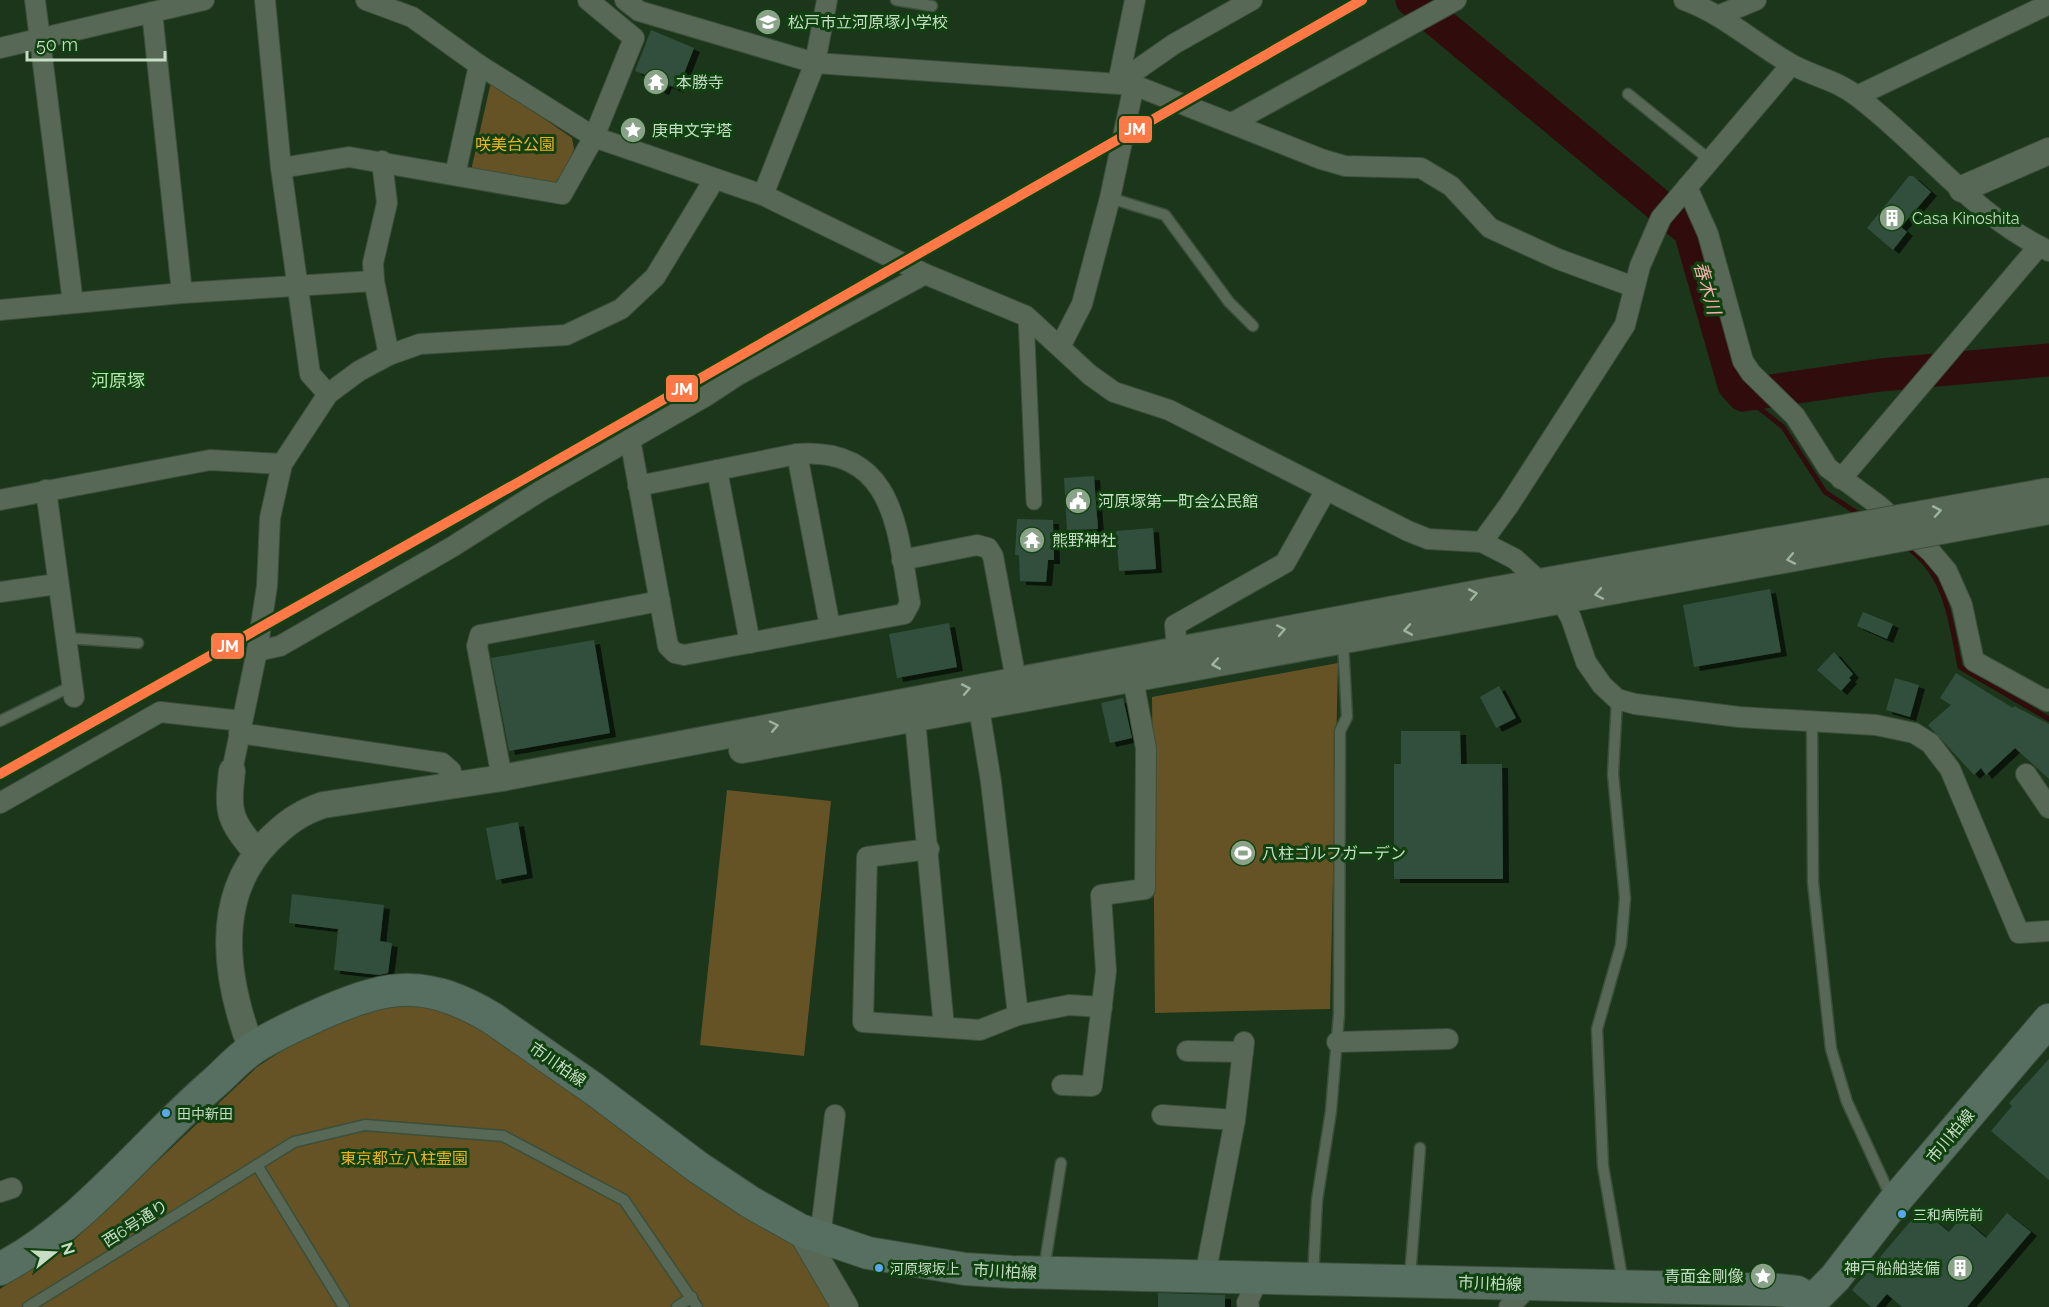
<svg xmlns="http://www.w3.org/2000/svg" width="2049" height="1307" font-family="Raleway,'Noto Sans JP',sans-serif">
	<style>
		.green { fill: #655325 }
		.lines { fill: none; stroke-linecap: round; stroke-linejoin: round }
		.stream { stroke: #300c0c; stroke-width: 5 }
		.river { stroke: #300c0c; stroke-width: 33 }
		.building { fill: #324f3c; filter: url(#shadow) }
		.service-casing { stroke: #3b4f3a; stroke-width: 13 }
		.pedestrian-casing { stroke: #3b4f3a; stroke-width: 17 }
		.minor-casing { stroke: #3b4f3a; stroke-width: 22 }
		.tertiary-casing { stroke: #3b4f3a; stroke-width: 28 }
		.primary-casing { stroke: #3b4f3a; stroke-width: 34 }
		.service { stroke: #576956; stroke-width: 10 }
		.pedestrian { stroke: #576956; stroke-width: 15 }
		.minor { stroke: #576956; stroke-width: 20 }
		.tertiary { stroke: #576956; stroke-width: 26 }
		.primary { stroke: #576f60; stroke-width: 32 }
		.tertiary-bridge-casing { stroke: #3b4f3a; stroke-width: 28; stroke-linecap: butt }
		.tertiary-bridge { stroke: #576956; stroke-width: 26 }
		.rail-1-casing { stroke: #114110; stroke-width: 15 }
		.rail-1 { stroke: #ff7846; stroke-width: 10 }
		.oneway { stroke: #9eb59d }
		.bus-dot { fill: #5aa8eb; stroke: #114110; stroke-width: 2 }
		.labels { text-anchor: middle; stroke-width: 6; stroke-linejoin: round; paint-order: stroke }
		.bus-label { font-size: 14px; fill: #c5dec3; stroke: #114110; text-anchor: start }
		.poi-label { font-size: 16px; fill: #c5dec3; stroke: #114110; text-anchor: start }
		.park-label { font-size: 16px; fill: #efb322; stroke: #114110 }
		.street-label { font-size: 16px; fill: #c5dec3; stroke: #114110 }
		.water-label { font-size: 18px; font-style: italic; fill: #f3b0ac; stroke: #114110 }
		.neighbourhood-label { font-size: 18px; fill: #b2e5ae; stroke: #114110 }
		.line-badge { stroke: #114110; stroke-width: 2 }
		.badge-label { font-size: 16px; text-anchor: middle; font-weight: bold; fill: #fff }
	</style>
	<defs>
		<filter id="shadow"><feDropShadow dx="6" dy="4" stdDeviation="0" flood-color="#0009"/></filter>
	</defs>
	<rect width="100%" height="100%" fill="#1c361b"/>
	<g class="green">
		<path d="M491,82L572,138L574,149L559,186L470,175Z"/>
		<path d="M1338,663L1330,1009L1155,1013L1152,697Z"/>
		<path d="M727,790L831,801L804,1056L700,1045Z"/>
		<path d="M418,1003L453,1012L482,1028L675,1167L791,1240L833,1307H0V1289L73,1241L257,1067L300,1039L375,1008Z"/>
	</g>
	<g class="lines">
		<g class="stream">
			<path d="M1743,395L1783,427L1825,492L1860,515"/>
			<path d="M1905,546C1947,573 1951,622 1960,667L2049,719"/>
		</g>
		<path class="river" d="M1412,0L1690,231L1734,385L1743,395L1880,375L2049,360"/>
	</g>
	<g class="building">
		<path d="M651,30L694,48L678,89L666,84L663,91L643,83L646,75L635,71Z"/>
		<path d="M1909,176H1913L1931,192L1901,227L1907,232L1893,250L1867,228Z"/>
		<path d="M1094,476L1098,529L1067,530L1064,478Z"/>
		<path d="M1017,519L1053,520L1054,560H1048L1046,582L1020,581L1019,555H1015Z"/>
		<path d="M1153,528L1156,569L1119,571L1116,531Z"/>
		<path d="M1770,589L1781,652L1694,667L1683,605Z"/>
		<path d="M1863,612L1893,624L1887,639L1857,626Z"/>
		<path d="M949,623L957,667L897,678L889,634Z"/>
		<path d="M594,640L610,733L509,751L491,658Z"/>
		<path d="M1834,652L1853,674L1849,678L1851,680L1841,691L1817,670Z"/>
		<path d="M1956,673L2013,708L2014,706L2049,724V779L2015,748L1986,775L1981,768L1974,775L1928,725L1951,705L1940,698Z"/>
		<path d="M1895,678L1919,685L1910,717L1886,710Z"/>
		<path d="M1499,686L1516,718L1496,728L1480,697Z"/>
		<path d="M1123,698L1132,738L1110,743L1101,703Z"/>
		<path d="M1401,731H1460L1461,764H1502L1503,879H1394V764H1401Z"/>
		<path d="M518,822L527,874L496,880L486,828Z"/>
		<path d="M292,894L384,905L380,941L392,943L388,973L379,975L334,970L338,929L289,923Z"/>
		<path d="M2049,1059V1180L1991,1131L2012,1106L2009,1103Z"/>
		<path d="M1921,1209L1949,1232L1962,1217L1986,1238L2007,1213L2031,1232L1967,1307H1902L1887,1294L1876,1307H1871L1852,1290Z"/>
		<path d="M1158,1293L1225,1295V1307H1158Z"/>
	</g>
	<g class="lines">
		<g class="service-casing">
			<g id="service">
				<path d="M896,0L932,6"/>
				<path d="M1628,94L1710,160"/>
				<path d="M1110,198L1165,215L1229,302L1253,326"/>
				<path d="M65,638L138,643"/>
				<path d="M1617,699L1613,774L1625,898L1621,945L1597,1029L1603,1166L1623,1283"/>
				<path d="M0,721L72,686"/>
				<path d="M1812,722L1813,882L1831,1049L1847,1102L1891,1197"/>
				<path d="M257,1165L344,1307"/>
				<path d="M1044,1269L1061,1163"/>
				<path d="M1410,1277L1420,1148"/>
				<path d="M1313,1278L1317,1200L1331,1111L1339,1014L1340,731L1347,717L1343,642"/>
				<path d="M28,1307L294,1142L365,1125L503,1136L624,1200L697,1307"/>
				<path d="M677,1307L692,1297"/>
			</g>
		</g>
		<g class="pedestrian-casing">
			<path id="pedestrian" d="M1026,316L1034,502"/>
		</g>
		<g class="minor-casing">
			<g id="minor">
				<path d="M35,0L73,303"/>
				<path d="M265,0L281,168L349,157L562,194L594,137L634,38L588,0"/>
				<path d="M366,0L412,17L479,65L594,137L763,195L925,274L1026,316L1090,375L1114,392L1169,410L1408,531L1428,539L1482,542L1515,559L1562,602L1571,618L1586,662L1602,685L1617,699L1635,704L1739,717L1876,725L1914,733L1930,743L1950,769L2019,933L2049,931"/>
				<path d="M625,0L639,11L815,63L1134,85L1321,159L1345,166L1421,168L1451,186L1490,228L1558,259L1634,287"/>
				<path d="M1684,0C1723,14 1753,42 1789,63C1811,76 1837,80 1858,97C1923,146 1974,216 2049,251"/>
				<path d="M152,12L182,293"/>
				<path d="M1720,15L1756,0"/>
				<path d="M0,48L204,0"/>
				<path d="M1118,83L1174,44L1252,0"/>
				<path d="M1118,83L1135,0"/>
				<path d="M1857,96L2049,4"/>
				<path d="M1232,123L1456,0"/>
				<path d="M382,161L387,203L373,263L374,281L389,355"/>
				<path d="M281,168L310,374L328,394"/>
				<path d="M455,175L479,65"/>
				<path d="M1687,187L1708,234L1743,361L1751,373L1795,416L1828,468L1877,504L1931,552L1947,571L1962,605L1974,661L2047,701L2049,699"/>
				<path d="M763,195L815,63L827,0"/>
				<path d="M0,310L182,293L374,281"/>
				<path d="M1061,345L1082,304L1110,198L1134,85"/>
				<path d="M630,439L668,646L675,653L684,655L904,614L910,603C897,529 895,447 797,454L638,486"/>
				<path d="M797,454L830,627"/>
				<path d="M717,470L750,643"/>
				<path d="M1841,479L2039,246"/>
				<path d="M46,490L74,697"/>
				<path d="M0,500L210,460L282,464"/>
				<path d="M1482,542L1509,505L1625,325L1640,266L1661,218L1791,65"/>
				<path d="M902,560L977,545L988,548L993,556L1016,680"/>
				<path d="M0,592L57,584"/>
				<path d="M1177,650L1175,625L1285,563L1326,490"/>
				<path d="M257,651L280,646L452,547L542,490L706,396L738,375L925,274"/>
				<path d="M915,720L944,1027"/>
				<path d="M239,733L442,763L451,771L453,785"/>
				<path d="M232,771L257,651L267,586L270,518L282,464L328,394L359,371L389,355L420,344L566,335L621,309L655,277L714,180"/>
				<path d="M2026,774L2049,808"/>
				<path d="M502,778L477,646L480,635L660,601"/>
				<path d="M0,803L160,712L242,721"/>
				<path d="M929,849L867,857L863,1022L980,1030L1018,1015L991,782L979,708"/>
				<path d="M1018,1015L1069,1005L1102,1007"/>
				<path d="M1337,1042L1448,1039"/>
				<path d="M1187,1051L1243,1052"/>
				<path d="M1062,1085L1092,1086L1106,971L1101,895L1145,889L1146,748L1133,679"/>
				<path d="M1162,1115L1235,1120"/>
				<path d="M0,1192L12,1188"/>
				<path d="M820,1238L835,1115"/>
				<path d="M1205,1276L1235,1120L1244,1042"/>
				<path d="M1249,1307L1247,1303L1259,1277"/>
				<path d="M1509,1307L1531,1284"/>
			</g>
		</g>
		<g class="tertiary-casing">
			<g id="tertiary">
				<path d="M1962,189L2049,151"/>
				<path d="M742,750L1849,548"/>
				<path d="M232,771C227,814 229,819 257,853"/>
				<path d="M252,1050C226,982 212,899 267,842C285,824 299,813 323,805L502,778L1489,591L1838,529"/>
				<path d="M800,1230L845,1307"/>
			</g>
		</g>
		<g class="primary-casing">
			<path id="primary" d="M0,1269C85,1224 143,1144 215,1082C227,1071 239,1058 252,1049C274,1034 301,1023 325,1012C392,983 428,980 492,1018L594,1089L699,1168L750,1202L800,1230L868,1253L965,1269L1012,1272L1778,1290L1797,1292L1812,1301L1835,1278L1893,1203L2049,1020"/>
		</g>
		<use href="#service" class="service"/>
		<use href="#pedestrian" class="pedestrian"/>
		<use href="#minor" class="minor"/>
		<use href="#tertiary" class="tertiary"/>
		<use href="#primary" class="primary"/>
		<g class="tertiary-bridge-casing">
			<g id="tertiary-bridge">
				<path d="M1838,529L2049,491"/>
				<path d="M1849,548L2049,511"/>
			</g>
		</g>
		<use href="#tertiary-bridge" class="tertiary-bridge"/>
		<g class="rail-1-casing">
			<path id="rail-1" d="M0,774L519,482L1362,0"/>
		</g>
		<use href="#rail-1" class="rail-1"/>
	</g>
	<defs><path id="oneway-chevron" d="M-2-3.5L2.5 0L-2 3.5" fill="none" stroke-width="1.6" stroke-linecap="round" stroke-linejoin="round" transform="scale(1.5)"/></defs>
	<g class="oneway">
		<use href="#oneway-chevron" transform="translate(1937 511) rotate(-10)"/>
		<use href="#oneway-chevron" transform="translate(1791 559) rotate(169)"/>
		<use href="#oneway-chevron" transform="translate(1473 594) rotate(-11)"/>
		<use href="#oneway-chevron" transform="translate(1599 594) rotate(169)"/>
		<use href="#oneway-chevron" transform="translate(1281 630) rotate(-11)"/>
		<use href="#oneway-chevron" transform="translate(1408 630) rotate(170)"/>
		<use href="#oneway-chevron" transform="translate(1216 664) rotate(170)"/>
		<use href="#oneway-chevron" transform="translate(966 689) rotate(-11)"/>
		<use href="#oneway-chevron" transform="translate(774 726) rotate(-12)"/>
	</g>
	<defs>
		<g id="school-disc" transform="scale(1.35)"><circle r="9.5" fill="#8aa388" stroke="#114110"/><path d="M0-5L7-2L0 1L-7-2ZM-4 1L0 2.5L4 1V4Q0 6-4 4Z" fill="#fff"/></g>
		<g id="temple-disc" transform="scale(1.35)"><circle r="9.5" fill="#8aa388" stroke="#114110"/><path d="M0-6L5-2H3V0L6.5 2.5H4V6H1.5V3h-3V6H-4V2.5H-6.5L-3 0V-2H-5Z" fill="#fff"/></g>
		<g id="sight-disc" transform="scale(1.35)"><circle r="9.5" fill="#8aa388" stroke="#114110"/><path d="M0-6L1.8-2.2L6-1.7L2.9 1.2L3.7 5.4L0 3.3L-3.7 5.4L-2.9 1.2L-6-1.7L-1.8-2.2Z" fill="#fff"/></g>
		<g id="building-disc" transform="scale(1.35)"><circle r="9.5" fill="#8aa388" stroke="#114110"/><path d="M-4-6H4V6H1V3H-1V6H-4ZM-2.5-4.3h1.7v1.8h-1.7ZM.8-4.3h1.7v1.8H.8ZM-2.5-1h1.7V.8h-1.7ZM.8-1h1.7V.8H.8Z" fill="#fff"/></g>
		<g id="civic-disc" transform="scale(1.35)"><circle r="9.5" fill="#8aa388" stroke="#114110"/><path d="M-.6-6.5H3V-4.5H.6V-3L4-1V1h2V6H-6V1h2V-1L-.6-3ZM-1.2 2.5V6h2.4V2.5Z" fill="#fff"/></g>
		<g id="stadium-disc" transform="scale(1.35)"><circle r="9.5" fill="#8aa388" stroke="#114110"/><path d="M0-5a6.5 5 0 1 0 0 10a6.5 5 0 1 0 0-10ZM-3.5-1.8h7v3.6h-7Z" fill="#fff"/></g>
	</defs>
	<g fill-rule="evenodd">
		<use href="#school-disc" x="768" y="22"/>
		<use href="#temple-disc" x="656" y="82"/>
		<use href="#sight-disc" x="633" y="130"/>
		<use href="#building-disc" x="1892" y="218"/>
		<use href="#civic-disc" x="1078" y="501"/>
		<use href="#temple-disc" x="1032" y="540"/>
		<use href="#stadium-disc" x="1243" y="853"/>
		<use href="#building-disc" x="1960" y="1268"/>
		<use href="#sight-disc" x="1763" y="1276"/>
	</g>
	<g class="bus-dot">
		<circle cx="166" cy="1113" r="5"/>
		<circle cx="1902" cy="1214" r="5"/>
		<circle cx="879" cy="1268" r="5"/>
	</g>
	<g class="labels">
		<g class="bus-label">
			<text x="177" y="1119">田中新田</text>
			<text x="1913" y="1220">三和病院前</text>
			<text x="890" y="1274">河原塚坂上</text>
		</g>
		<g class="poi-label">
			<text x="788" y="28">松戸市立河原塚小学校</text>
			<text x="676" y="88">本勝寺</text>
			<text x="652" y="136">庚申文字塔</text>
			<text x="1912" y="224">Casa Kinoshita</text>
			<text x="1098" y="507">河原塚第一町会公民館</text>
			<text x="1052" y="546">熊野神社</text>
			<text x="1262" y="859">八柱ゴルフガーデン</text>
			<text x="1940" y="1274" text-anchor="end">神戸船舶装備</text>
			<text x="1744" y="1282" text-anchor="end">青面金剛像</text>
		</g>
		<g class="park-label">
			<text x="515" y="150">咲美台公園</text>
			<text x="404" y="1164">東京都立八柱霊園</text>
		</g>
		<g class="street-label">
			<text transform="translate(558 1064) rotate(35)" y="6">市川柏線</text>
			<text transform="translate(1950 1136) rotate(-50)" y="6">市川柏線</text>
			<text transform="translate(135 1223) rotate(-32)" y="6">西6号通り</text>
			<text transform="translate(1005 1271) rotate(3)" y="6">市川柏線</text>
			<text transform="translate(1490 1283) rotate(2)" y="6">市川柏線</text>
		</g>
		<g class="water-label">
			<text transform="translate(1707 288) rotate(74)" y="6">春木川</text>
		</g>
		<g class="neighbourhood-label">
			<text x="118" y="387">河原塚</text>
		</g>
	</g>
	<g class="line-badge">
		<rect x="1118" y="115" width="35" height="29" rx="6" fill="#ff7846"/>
		<rect x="665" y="374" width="34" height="29" rx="6" fill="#ff7846"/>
		<rect x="210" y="632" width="35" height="28" rx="6" fill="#ff7846"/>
	</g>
	<g class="badge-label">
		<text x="1135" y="135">JM</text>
		<text x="682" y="395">JM</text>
		<text x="228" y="652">JM</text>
	</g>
	<g transform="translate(54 1253) rotate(72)" stroke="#114110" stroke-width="4.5" paint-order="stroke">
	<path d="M0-4.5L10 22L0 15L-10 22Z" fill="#c5dec3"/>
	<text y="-9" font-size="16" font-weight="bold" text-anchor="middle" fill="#c5dec3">N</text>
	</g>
	<path d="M27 51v9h138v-9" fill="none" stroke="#c5dec3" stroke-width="3"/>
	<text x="36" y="51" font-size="18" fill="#c5dec3" stroke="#114110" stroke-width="4.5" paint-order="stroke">50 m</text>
</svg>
